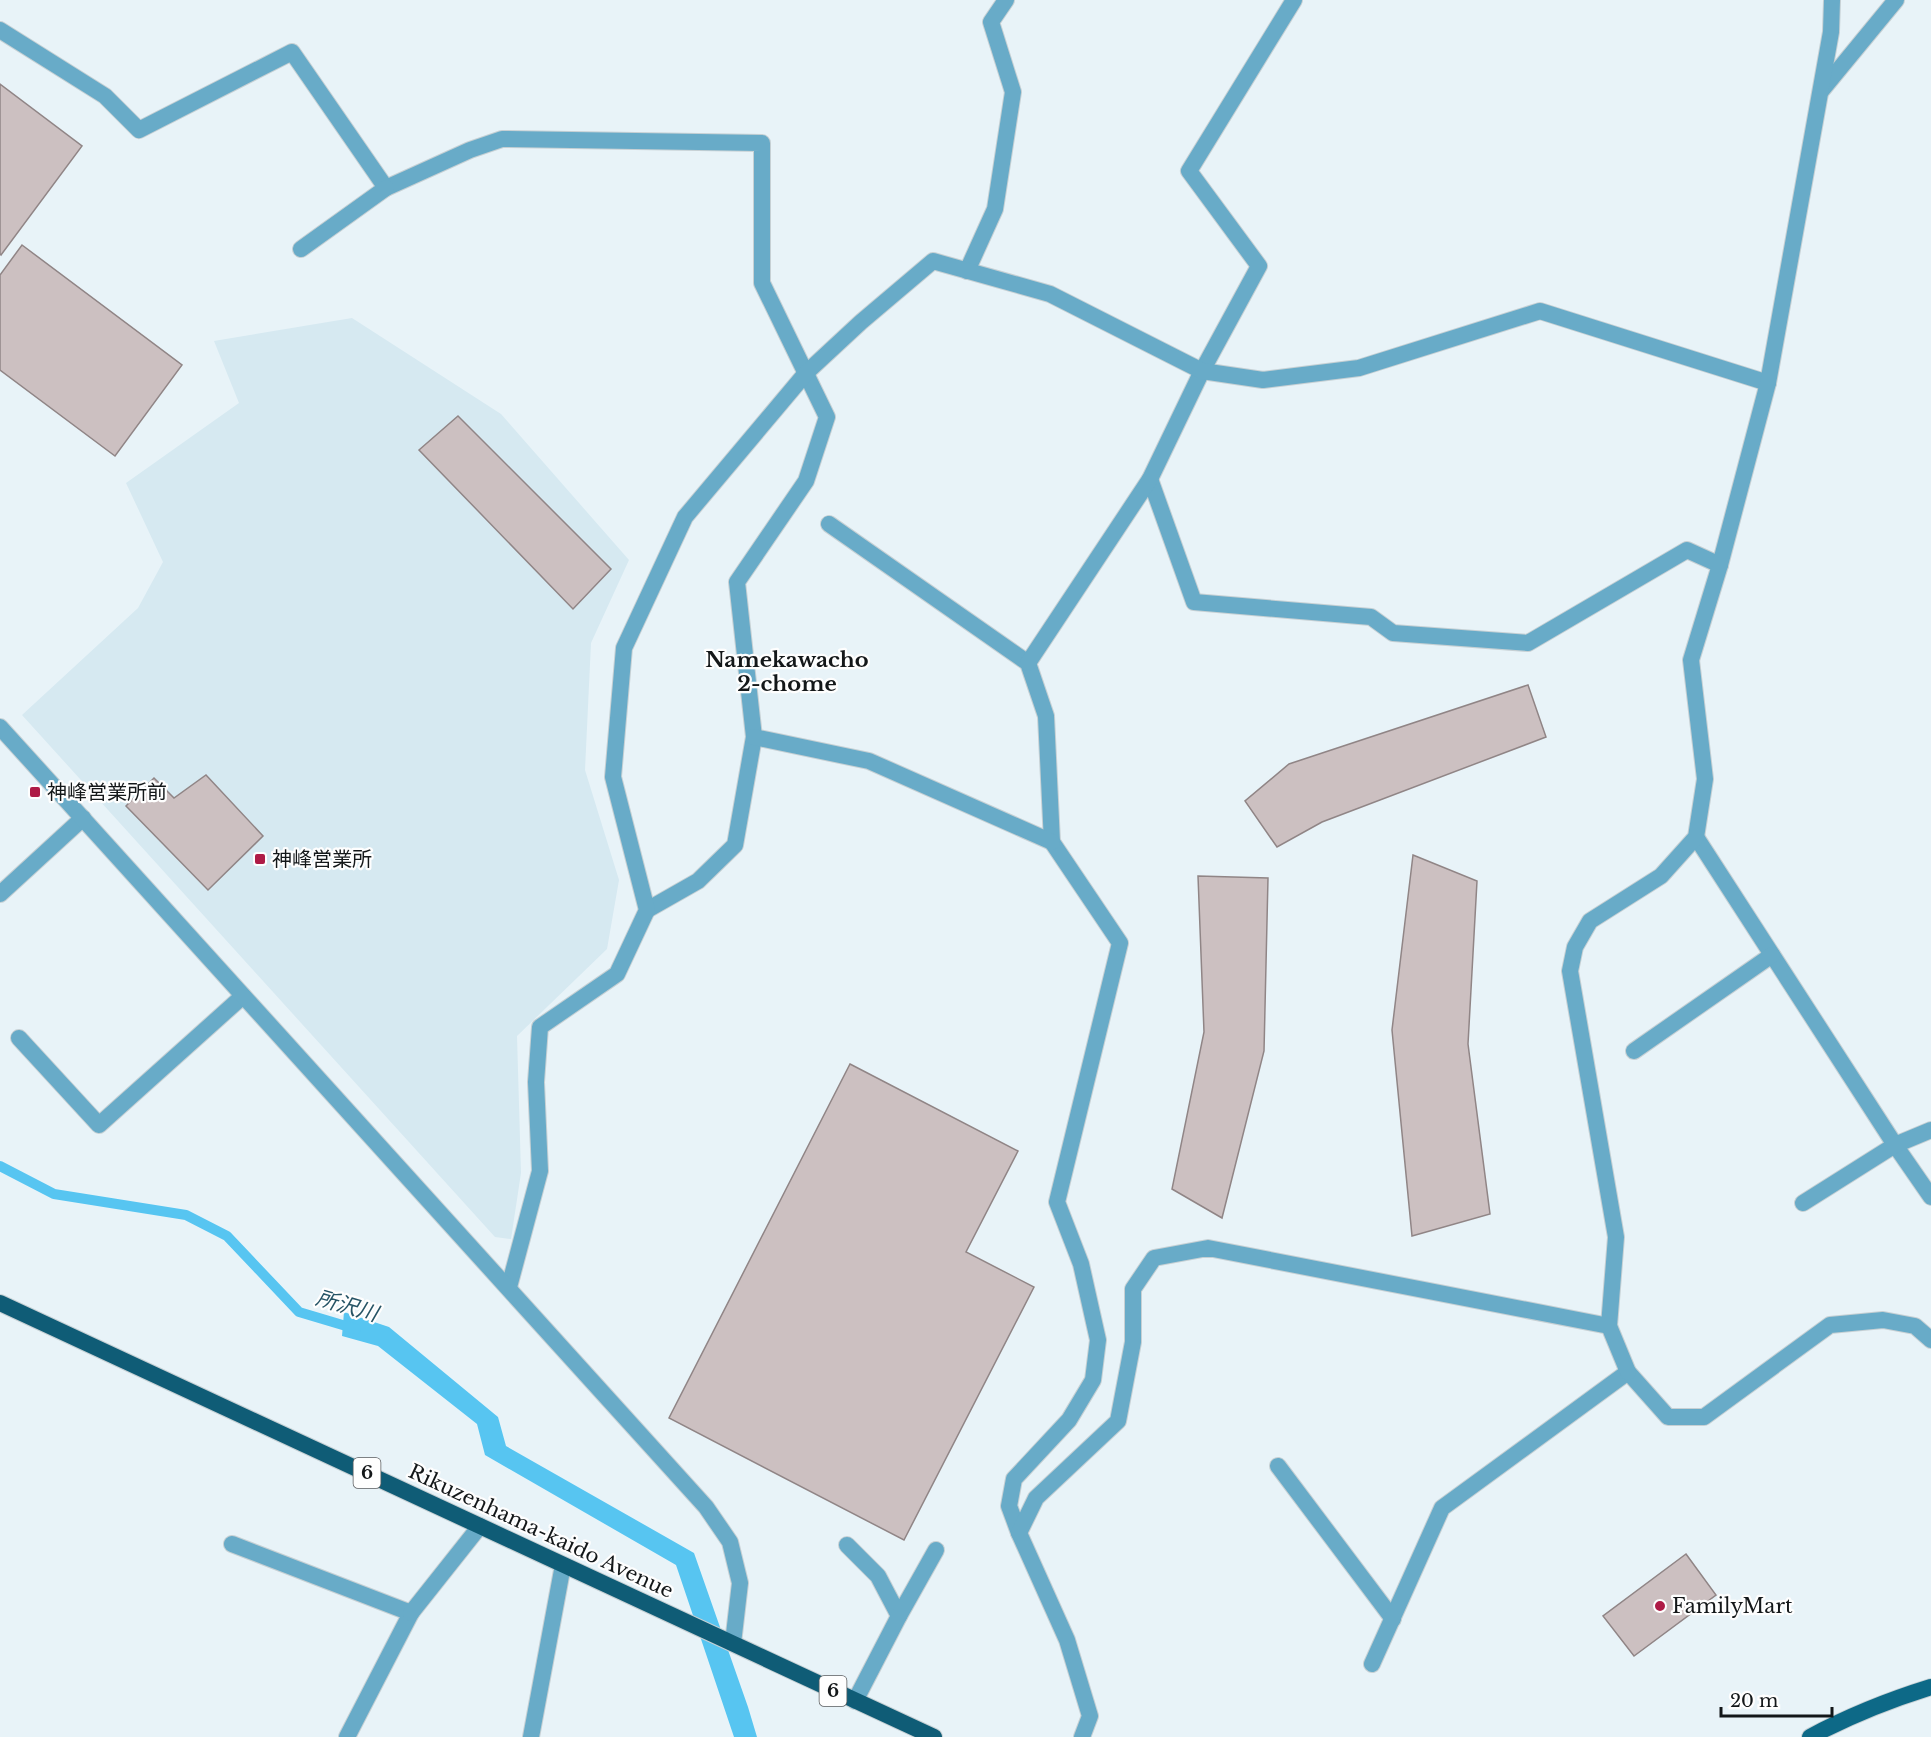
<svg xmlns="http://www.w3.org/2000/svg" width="1931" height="1737" font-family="'Libre Baskerville','Noto Sans JP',serif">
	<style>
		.built { fill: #d6e9f1 }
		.water { fill: #57c5f1 }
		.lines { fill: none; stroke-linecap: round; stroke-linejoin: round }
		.stream { stroke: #57c5f1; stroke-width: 10 }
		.building { fill: #ccc0c1; stroke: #908586; stroke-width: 1.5 }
		.service-casing { stroke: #c6d0d4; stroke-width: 18 }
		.minor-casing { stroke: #c6d0d4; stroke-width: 18 }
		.tertiary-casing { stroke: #c6d0d4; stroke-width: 18 }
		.primary-casing { stroke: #c6d0d4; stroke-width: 18 }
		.trunk-casing { stroke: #c6d0d4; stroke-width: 18 }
		.service { stroke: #68abc8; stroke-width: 16 }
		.minor { stroke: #68abc8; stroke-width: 16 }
		.tertiary { stroke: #68abc8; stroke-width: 16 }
		.primary { stroke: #0d6987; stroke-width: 16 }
		.trunk { stroke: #0f5c76; stroke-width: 16 }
		.poi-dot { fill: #ae1b46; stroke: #fefefe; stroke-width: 2 }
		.labels { text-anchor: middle; stroke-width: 4.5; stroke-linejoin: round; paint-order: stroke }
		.shield { fill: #fefefe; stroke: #5a5c5e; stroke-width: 1.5 }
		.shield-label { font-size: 18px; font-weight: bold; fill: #131719 }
		.poi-label { font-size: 20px; fill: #131719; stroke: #fefefe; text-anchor: start }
		.street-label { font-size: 20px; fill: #131719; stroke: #fefefe }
		.neighbourhood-label { font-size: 21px; font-weight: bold; fill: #131719; stroke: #fefefe }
		.water-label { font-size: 21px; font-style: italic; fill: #255365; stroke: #fefefe }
	</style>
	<rect width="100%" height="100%" fill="#e8f3f8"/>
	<path class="built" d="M352,318L501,414L629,560L591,643L585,770L619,880L607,949L517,1036L521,1173L511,1239L495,1237L22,715L138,608L163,562L126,483L239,403L214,341Z"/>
	<path class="water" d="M344,1312L389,1327L498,1417L506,1446L694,1553L748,1707L757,1737H734L676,1565L485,1455L477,1424L378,1346L342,1336Z"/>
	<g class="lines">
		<path class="stream" d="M0,1166L54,1194L186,1215L227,1236L299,1312L356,1329"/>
	</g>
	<g class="building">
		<path d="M0,84L82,146L1,255L0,254Z"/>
		<path d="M22,245L182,365L115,456L0,370V275Z"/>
		<path d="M458,416L611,569L573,609L419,450Z"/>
		<path d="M1528,685L1546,737L1322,822L1277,847L1245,801L1289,764Z"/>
		<path d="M206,775L263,836L208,890L126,806L154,778L174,798Z"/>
		<path d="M1413,855L1477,881L1468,1044L1490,1214L1412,1236L1392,1030Z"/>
		<path d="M1198,876L1268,878L1264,1051L1222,1218L1172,1189L1204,1032Z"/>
		<path d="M850,1064L1018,1151L966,1252L1034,1287L904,1540L669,1418Z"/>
		<path d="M1686,1554L1716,1595L1634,1656L1603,1616Z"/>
	</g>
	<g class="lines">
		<g class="service-casing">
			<g id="service">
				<path d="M847,1545L878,1576L899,1616"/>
				<path d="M855,1701L899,1616L936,1550"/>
			</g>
		</g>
		<g class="minor-casing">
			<g id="minor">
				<path d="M0,30L105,96L139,130L292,52L386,188L470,150L502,139L762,143V283L827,417L806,481L737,582L754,737L735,845L698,881L647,910"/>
				<path d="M1822,90L1896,0"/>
				<path d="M301,249L386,188"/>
				<path d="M967,271L995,209L1013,92L991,22L1006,0"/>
				<path d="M1150,479L1194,602L1371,617L1393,633L1528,643L1687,550L1720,565"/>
				<path d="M829,524L1028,663L1046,716L1052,842L1120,943L1057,1202L1081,1264L1098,1340L1093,1380L1069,1420L1014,1479L1009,1506L1019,1533"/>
				<path d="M1028,663L1150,479L1202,371L1259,266L1189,171L1294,0"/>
				<path d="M754,737L869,761L1052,842"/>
				<path d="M1696,837L1895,1145L1931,1197"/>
				<path d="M0,894L83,818"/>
				<path d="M19,1038L99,1125L243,996"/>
				<path d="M1634,1051L1772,955"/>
				<path d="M1803,1203L1895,1145L1931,1130"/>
				<path d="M509,1287L540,1171L536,1082L540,1027L617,974L647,910L613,777L624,648L685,517L806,373L861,322L933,261L1050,294L1202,371L1263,380L1359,368L1540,311L1768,383"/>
				<path d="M1609,1326L1616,1237L1570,971L1575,947L1590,921L1661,876L1696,837L1705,779L1691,660L1720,565L1768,383L1831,32L1832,0"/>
				<path d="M1278,1466L1393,1619"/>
				<path d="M232,1544L411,1613L347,1737"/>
				<path d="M411,1613L480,1526"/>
				<path d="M1372,1664L1442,1508L1628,1372L1668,1417H1704L1830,1325L1883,1320L1915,1326L1931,1340"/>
				<path d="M531,1737L563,1565"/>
				<path d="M1082,1737L1090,1716L1067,1640L1019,1533L1036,1498L1118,1421L1133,1342V1289L1154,1258L1208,1248L1609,1326L1628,1372"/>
			</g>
		</g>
		<g class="tertiary-casing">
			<path id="tertiary" d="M0,727L706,1507L730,1542L740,1583L733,1643"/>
		</g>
		<g class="primary-casing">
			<path id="primary" d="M1810,1737C1849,1716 1889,1700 1931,1687"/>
		</g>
		<g class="trunk-casing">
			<path id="trunk" d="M0,1303L934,1737"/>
		</g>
		<use href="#service" class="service"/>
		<use href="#minor" class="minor"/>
		<use href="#tertiary" class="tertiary"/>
		<use href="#primary" class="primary"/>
		<use href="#trunk" class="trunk"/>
	</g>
	<g class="poi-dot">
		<rect x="29" y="786" width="12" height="12" rx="3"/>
		<rect x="254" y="853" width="12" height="12" rx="3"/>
		<circle cx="1660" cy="1606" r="6"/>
	</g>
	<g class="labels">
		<g class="shield">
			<rect x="353.5" y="1458" width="27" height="30" rx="4.5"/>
			<rect x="819.5" y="1676" width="27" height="30" rx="4.5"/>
		</g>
		<g class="shield-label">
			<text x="367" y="1479">6</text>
			<text x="833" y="1697">6</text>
		</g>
		<g class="poi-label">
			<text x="47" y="799">神峰営業所前</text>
			<text x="272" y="866">神峰営業所</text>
			<text x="1672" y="1613">FamilyMart</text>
		</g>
		<g class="street-label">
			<text transform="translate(541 1531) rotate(25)" y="7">Rikuzenhama-kaido Avenue</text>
		</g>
		<g class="neighbourhood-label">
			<text x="787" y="667">Namekawacho<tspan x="787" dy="24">2-chome</tspan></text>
		</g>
		<g class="water-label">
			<text transform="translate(347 1306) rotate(16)" y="7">所沢川</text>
		</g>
	</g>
	<path d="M1721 1707v9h111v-9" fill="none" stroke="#131719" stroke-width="3"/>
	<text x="1730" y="1707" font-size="18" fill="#131719" stroke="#fefefe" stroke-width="4.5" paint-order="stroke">20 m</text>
</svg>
